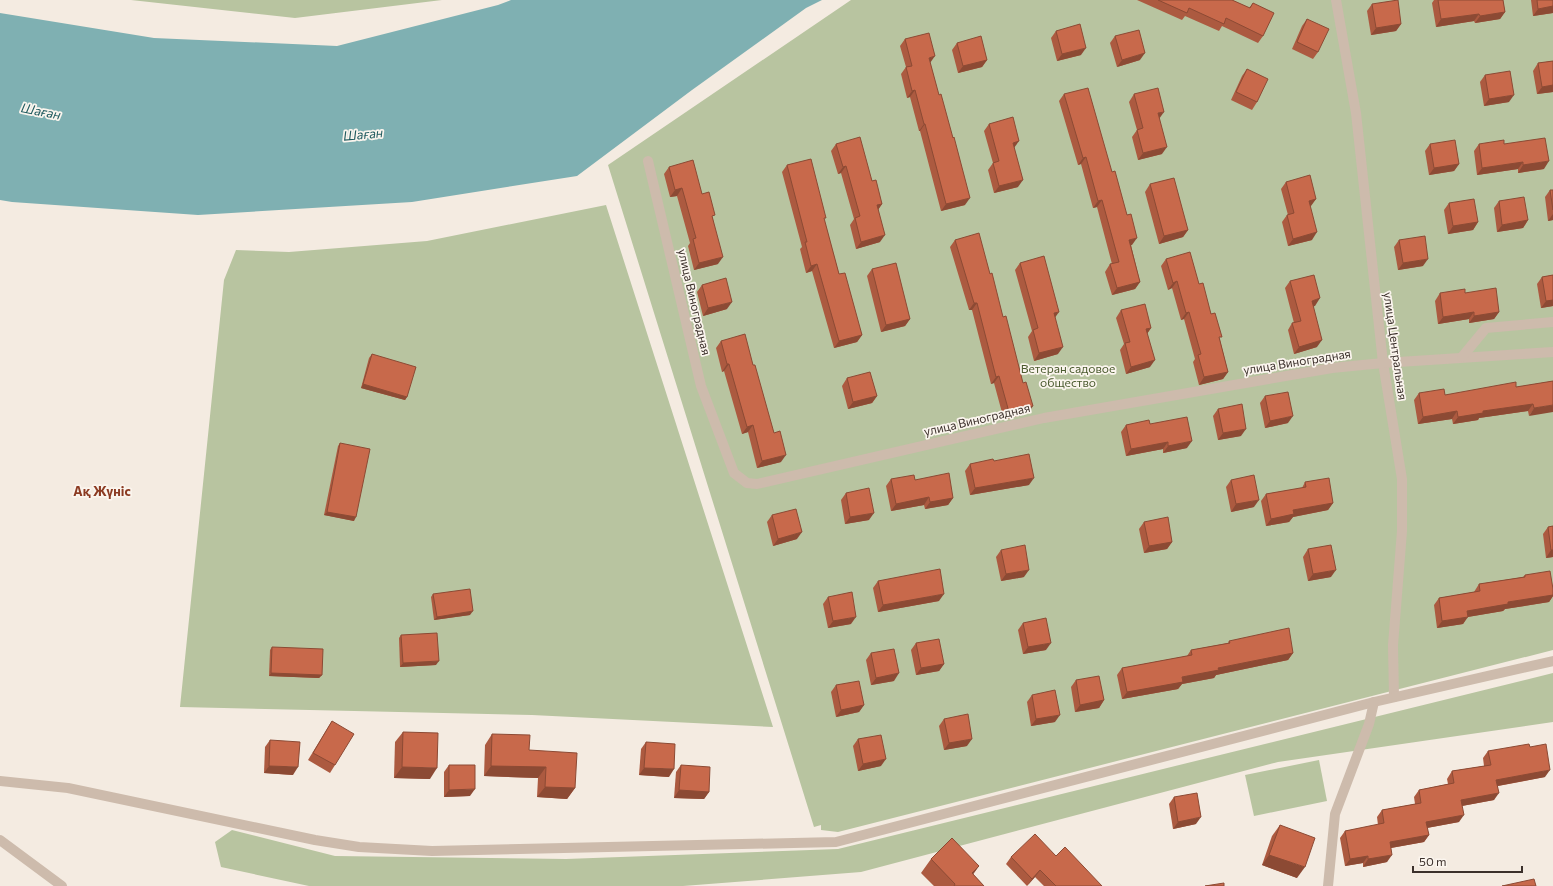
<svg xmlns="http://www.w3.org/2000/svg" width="1553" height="886" font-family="Commissioner,sans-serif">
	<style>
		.green { fill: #b8c4a0 }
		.water { fill: #7fb0b2 }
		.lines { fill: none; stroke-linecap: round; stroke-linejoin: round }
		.minor { stroke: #cdbbac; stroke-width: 10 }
		.tertiary { stroke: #cdbbac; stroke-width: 10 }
		.wall { fill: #ac5a40 }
		.shaded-wall { fill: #8c4a34 }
		.building { fill: #c8694b; stroke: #8c4a34 }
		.labels { text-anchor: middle; stroke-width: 3.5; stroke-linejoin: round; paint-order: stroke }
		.street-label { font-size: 12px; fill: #3b302b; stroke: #fbf5ee }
		.park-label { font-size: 12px; fill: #4a5a2e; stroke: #fbf5ee }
		.water-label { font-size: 13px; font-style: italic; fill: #1f5a5e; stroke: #fbf5ee }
		.neighbourhood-label { font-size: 13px; font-weight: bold; fill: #8c3b22; stroke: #fbf5ee }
	</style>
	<rect width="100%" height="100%" fill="#f4ebe1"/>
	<g class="green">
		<path d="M131,0H442L295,18Z"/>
		<path d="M851,0H1553V650L838,832L821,830V825L814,827L608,165Z"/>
		<path d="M606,205L773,727L532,715L180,707L224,280L236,250L289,252L427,241Z"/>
		<path d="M1553,673V722L1278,762L861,872L683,886H309L221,867L215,842L232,830L335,856L566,859L838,849Z"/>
		<path d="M1319,760L1327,801L1254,816L1245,775Z"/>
	</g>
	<path class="water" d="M511,0H822L806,8L692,90L577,176L412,202L198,215L12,202L0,200V13L154,38L337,46L498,5Z"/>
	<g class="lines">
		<g class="minor">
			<path d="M1336,0L1356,113L1383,363L1402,479V531L1393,645L1394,697"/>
			<path d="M648,161L701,386L734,473L747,483L757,484L1044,418L1332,368L1383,363L1553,352"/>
			<path d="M1462,357L1486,328L1553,322"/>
			<path d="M0,781L68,788L315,840L359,847L432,851L836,842L1374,702L1553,661"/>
			<path d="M1328,886L1335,814L1369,724L1374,702"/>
		</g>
		<path class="tertiary" d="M0,840L62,886"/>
	</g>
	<g class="wall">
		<path d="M1137,0H1232L1249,8L1253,3L1263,36L1258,43L1222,26L1219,31L1185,16L1182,20Z"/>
		<path d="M1434,0H1503L1505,12L1500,19L1475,23L1474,21L1436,27L1432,3Z"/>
		<path d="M1531,0H1553V13L1533,16Z"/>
		<path d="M1372,4L1401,24L1396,31L1371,35L1367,11Z"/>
		<path d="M1307,19L1318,52L1313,59L1292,49L1302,26Z"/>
		<path d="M1056,31L1081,55L1057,61L1051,38Z"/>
		<path d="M1115,36L1140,60L1117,67L1110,43Z"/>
		<path d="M905,39L930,63L965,205L941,211L920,131H919L910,97L907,98L901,74L906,67L900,46Z"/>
		<path d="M957,43L987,60L982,67L958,73L952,50Z"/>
		<path d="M1553,61V92L1537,94L1533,71L1538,63Z"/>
		<path d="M1247,69L1257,102L1252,110L1231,100L1242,76Z"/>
		<path d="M1485,75L1509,102L1484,106L1480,82Z"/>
		<path d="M1064,94L1132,245H1131L1140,282L1135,289L1112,295L1105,272L1110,264H1112L1097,207L1093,208L1081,164L1078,165L1059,101Z"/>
		<path d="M1134,94L1159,118L1162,154L1138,160L1132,137L1137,130L1129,102Z"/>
		<path d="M989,124L1014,148L1018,187L994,193L988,170L993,163L984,131Z"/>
		<path d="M836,144L872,181L882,204L878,210L880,242L856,249L850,225L854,219L841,173L838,174L831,151Z"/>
		<path d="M1430,144L1459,164L1454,171L1429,175L1425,151Z"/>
		<path d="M1479,144H1504L1544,169L1518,173V169L1477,175L1474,151Z"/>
		<path d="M787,165L824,220L839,274L862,335L857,342L834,348L812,271L806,273L800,249L802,247L782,172Z"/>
		<path d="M669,167L702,194L713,219L718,264L694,270L688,246L690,243L677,196L670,197L664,174Z"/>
		<path d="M1286,182L1316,199L1310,206L1312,240L1288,246L1282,222L1287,215H1288L1281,189Z"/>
		<path d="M1150,184L1188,230L1183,237L1159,244L1145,192Z"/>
		<path d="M1550,190H1553V220L1548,221L1545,197Z"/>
		<path d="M1499,201L1528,220L1523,228L1497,232L1494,208Z"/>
		<path d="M1449,203L1478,222L1473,230L1448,234L1444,210Z"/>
		<path d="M955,240L1028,413L1004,420L994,383L991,384L972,310H969L950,247Z"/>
		<path d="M1399,240L1423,266L1398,270L1394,247Z"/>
		<path d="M1166,259L1199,284L1211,314L1220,340L1228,372L1223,379L1199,385L1193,362L1195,359L1184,319L1181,320L1172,288L1168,290L1161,266Z"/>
		<path d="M1020,263L1055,317L1058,354L1034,361L1028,337L1032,331L1015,270Z"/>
		<path d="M872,269L910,319L905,326L881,332L867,276Z"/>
		<path d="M1553,275V306L1541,308L1537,284L1542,277Z"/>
		<path d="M1290,281L1315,306H1313L1317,347L1294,354L1288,330L1292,323H1294L1285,288Z"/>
		<path d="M702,285L727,309L703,316L697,292Z"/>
		<path d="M1440,293L1499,312L1494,319L1469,323V319L1438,324L1435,301Z"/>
		<path d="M1121,310L1151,328L1147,334L1150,367L1126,374L1120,350L1124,344L1116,318Z"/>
		<path d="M721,341L753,365L781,462L757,468L748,432L742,434L724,371L722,372L716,348Z"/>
		<path d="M372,354L407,397L405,400L361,388L369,358Z"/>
		<path d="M847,378L877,396L872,403L848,409L842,386Z"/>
		<path d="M1553,381L1529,416L1528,411L1479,418L1478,420L1453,424L1452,419L1418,424L1414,400L1419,393L1445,395L1516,387Z"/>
		<path d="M1265,396L1288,423L1265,428L1260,403Z"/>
		<path d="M1218,409L1241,436L1218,440L1213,416Z"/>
		<path d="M1150,424L1187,448L1163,453V449L1126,456L1121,432L1126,425Z"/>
		<path d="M340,443L354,521L324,515L338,446Z"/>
		<path d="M994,461L1029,485L970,495L965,471L970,464Z"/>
		<path d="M891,479L953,498L948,505L925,509L924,505L891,511L886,486Z"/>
		<path d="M1231,480L1254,507L1231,512L1226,487Z"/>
		<path d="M1305,482L1333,503L1328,510L1293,517L1289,522L1266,526L1261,501L1266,494L1302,488Z"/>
		<path d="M846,493L869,520L845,524L841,500Z"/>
		<path d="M772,515L797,539L773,546L767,522Z"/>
		<path d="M1144,522L1172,542L1167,549L1144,553L1139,529Z"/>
		<path d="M1553,526V557L1546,558L1543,534L1548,527Z"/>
		<path d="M1308,549L1331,577L1308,581L1303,557Z"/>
		<path d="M1001,550L1024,577L1001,581L996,557Z"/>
		<path d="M1525,575L1553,589V596L1549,602L1505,609L1503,611L1467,617L1463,624L1437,628L1434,605L1439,598L1474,592L1479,584L1523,577Z"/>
		<path d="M878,581L939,601L878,612L873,588Z"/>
		<path d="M433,594L470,615L434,620L431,597Z"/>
		<path d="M828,597L851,624L828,628L823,604Z"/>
		<path d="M1023,623L1046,650L1023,654L1018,630Z"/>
		<path d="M401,635L436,665L400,667L399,638Z"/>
		<path d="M1229,641L1293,653L1288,660L1216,675L1214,678L1182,684L1178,689L1122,699L1117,675L1122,668L1187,656L1191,650L1228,643Z"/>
		<path d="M916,643L944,664L939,671L916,675L911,650Z"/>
		<path d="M272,647L322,675L319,678L269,676L270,650Z"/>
		<path d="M871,653L894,681L871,685L866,660Z"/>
		<path d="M1076,680L1104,700L1099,708L1075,712L1071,687Z"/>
		<path d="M836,685L864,705L859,712L836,717L831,692Z"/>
		<path d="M1032,695L1055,722L1031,726L1027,702Z"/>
		<path d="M944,719L967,746L944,750L939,726Z"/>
		<path d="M332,721L335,765L330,773L308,760L327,729Z"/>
		<path d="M403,732L430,779L394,778L395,742Z"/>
		<path d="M492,734L529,750L575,788L567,799L537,797L538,778L484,776L485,745Z"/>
		<path d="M858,739L881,766L858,771L853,746Z"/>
		<path d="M270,740L293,775L264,773L265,747Z"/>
		<path d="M646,742L669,777L639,775L641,749Z"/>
		<path d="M1530,747L1545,777L1498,786L1494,800L1462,806L1459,822L1427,828L1429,835L1424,842L1391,848L1387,862L1363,867V863L1345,866L1340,838L1345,831L1378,825L1377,817L1382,810L1415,804L1414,797L1419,790L1448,784L1447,779L1452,771L1484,766L1483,758L1488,751Z"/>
		<path d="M449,765L470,796L444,797V772Z"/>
		<path d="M681,765L709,792L704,799L674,798L676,772Z"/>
		<path d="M1174,797L1196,824L1173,829L1169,804Z"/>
		<path d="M1280,825L1297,878L1262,865L1272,836Z"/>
		<path d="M1056,856L1102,886H1044L1035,877L1027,886L1006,864L1011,857Z"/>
		<path d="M931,859L979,866L973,874L984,886H934L921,873Z"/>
	</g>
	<g class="shaded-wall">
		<path d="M1553,6V13L1533,16L1538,9Z"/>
		<path d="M1505,12L1500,19L1475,23L1480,16Z"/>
		<path d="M1479,14L1474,21L1436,27L1441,19Z"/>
		<path d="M1401,24L1396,31L1371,35L1376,28Z"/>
		<path d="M1086,48L1081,55L1057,61L1062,54Z"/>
		<path d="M1145,53L1140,60L1117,67L1122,60Z"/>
		<path d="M935,56L930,63L929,58Z"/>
		<path d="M987,60L982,67L958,73L963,66Z"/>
		<path d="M1553,85V92L1537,94L1542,87Z"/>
		<path d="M915,90L910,97L907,98L912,91Z"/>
		<path d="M1514,95L1509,102L1484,106L1489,99Z"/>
		<path d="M1164,112L1159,119L1158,113Z"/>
		<path d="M924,124H925L920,131H919Z"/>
		<path d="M1019,141L1014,148L1013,143Z"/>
		<path d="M1167,147L1162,154L1138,160L1143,153Z"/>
		<path d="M1086,157L1081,164L1078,165L1083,158Z"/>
		<path d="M1549,161L1544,169L1518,173L1523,165Z"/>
		<path d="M1523,162L1518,169L1477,175L1482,168Z"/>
		<path d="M1459,164L1454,171L1429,175L1434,168Z"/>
		<path d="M846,166L841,173L838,174L843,167Z"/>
		<path d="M1023,180L1018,187L994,193L999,186Z"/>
		<path d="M682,188L677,196L670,197L675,190Z"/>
		<path d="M970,198L965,205L941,211L946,204Z"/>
		<path d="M1316,199L1311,206L1304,208L1309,201Z"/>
		<path d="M1102,200L1097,207L1093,208L1098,201Z"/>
		<path d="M882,204L877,211V205Z"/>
		<path d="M1553,214V220L1548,221Z"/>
		<path d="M1528,220L1523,228L1497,232L1502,225Z"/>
		<path d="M1478,222L1473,230L1448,234L1453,226Z"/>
		<path d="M1188,230L1183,237L1159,244L1164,236Z"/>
		<path d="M1317,232L1312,240L1288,246L1293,239Z"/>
		<path d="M885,235L880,242L856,249L861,242Z"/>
		<path d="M1137,238L1132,245L1124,247L1129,240Z"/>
		<path d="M723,257L718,264L694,270L699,263Z"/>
		<path d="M1428,259L1423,266L1398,270L1403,263Z"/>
		<path d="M817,264L812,271L806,273L811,266Z"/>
		<path d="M1177,281L1172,288L1168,290L1173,283Z"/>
		<path d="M1140,282L1135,289L1112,295L1117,288Z"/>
		<path d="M1320,298L1315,306L1307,308L1312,301Z"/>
		<path d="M1553,300V306L1541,308L1546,301Z"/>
		<path d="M732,302L727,309L703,316L708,308Z"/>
		<path d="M974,303H977L972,310H969Z"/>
		<path d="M1059,312L1054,319V313Z"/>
		<path d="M1189,312L1184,319L1181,320L1186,313Z"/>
		<path d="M1474,312L1469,319L1438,324L1443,317Z"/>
		<path d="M1499,312L1494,319L1469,323L1474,316Z"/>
		<path d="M910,319L905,326L881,332L886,325Z"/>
		<path d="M1151,328L1146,335V329Z"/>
		<path d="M862,335L857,342L834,348L839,341Z"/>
		<path d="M1322,340L1317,347L1294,354L1299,347Z"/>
		<path d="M1063,347L1058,354L1034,361L1039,353Z"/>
		<path d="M1155,360L1150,367L1126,374L1131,367Z"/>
		<path d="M727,364H729L724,371L722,372Z"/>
		<path d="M1228,372L1223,379L1199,385L1204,377Z"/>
		<path d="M999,376L994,383L991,384L996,377Z"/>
		<path d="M363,384L407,397L405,400L361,388Z"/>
		<path d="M877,396L872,403L848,409L853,402Z"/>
		<path d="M1533,404L1528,411L1479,418L1478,420L1453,424L1458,417L1483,411Z"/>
		<path d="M1553,405V412L1529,416L1534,408Z"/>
		<path d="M1033,406L1028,413L1004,420L1009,412Z"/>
		<path d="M1457,411L1452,419L1418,424L1423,417Z"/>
		<path d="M1293,416L1288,423L1265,428L1270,421Z"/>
		<path d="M753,425L748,432L742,434L747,427Z"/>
		<path d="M1246,429L1241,436L1218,440L1223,433Z"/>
		<path d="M1192,441L1187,448L1163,453L1168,446Z"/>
		<path d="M1168,442L1163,449L1126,456L1131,449Z"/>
		<path d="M786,455L781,462L757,468L762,461Z"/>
		<path d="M1034,478L1029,485L970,495L975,488Z"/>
		<path d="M929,497L924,505L891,511L896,504Z"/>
		<path d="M953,498L948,505L925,509L930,502Z"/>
		<path d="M1259,500L1254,507L1231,512L1236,504Z"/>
		<path d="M1333,503L1328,510L1293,517L1289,522L1266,526L1271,519L1293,510Z"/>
		<path d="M327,512L356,517L354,521L324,515Z"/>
		<path d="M874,513L869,520L845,524L850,517Z"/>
		<path d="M802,532L797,539L773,546L778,539Z"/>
		<path d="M1172,542L1167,549L1144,553L1149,546Z"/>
		<path d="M1551,550H1553V557L1546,558Z"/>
		<path d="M1029,570L1024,577L1001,581L1006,574Z"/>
		<path d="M1336,570L1331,577L1308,581L1313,574Z"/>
		<path d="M944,594L939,601L878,612L883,605Z"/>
		<path d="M1553,595V596L1549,602L1505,609L1503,611L1462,618L1467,611L1508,602Z"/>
		<path d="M473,611L470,615L434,620L437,617Z"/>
		<path d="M856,617L851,624L828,628L833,621Z"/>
		<path d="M1468,617L1463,624L1437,628L1442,621Z"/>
		<path d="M1051,643L1046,650L1023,654L1028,647Z"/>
		<path d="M1293,653L1288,660L1216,675L1214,678L1182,684L1178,689L1122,699L1127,692L1218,668Z"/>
		<path d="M439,661L436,665L400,667L403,663Z"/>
		<path d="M944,664L939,671L916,675L921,668Z"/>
		<path d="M271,673L322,675L319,678L269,676Z"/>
		<path d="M899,673L894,681L871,685L876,678Z"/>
		<path d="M1104,700L1099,708L1075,712L1080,705Z"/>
		<path d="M864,705L859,712L836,717L841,710Z"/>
		<path d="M1060,715L1055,722L1031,726L1036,719Z"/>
		<path d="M972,739L967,746L944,750L949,743Z"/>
		<path d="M886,759L881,766L858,771L863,764Z"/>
		<path d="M269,766L298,767L293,775L264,773Z"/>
		<path d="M491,766L546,767L538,778L484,776Z"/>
		<path d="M402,767L437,768L430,779L394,778Z"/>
		<path d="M644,768L674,769L669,777L639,775Z"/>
		<path d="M1550,770L1545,777L1492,787L1496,780Z"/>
		<path d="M545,787L575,788L567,799L537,797Z"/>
		<path d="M475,789L470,796L444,797L449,790Z"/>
		<path d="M679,790L709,792L704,799L674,798Z"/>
		<path d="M1499,793L1494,800L1456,807L1461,800Z"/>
		<path d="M1464,815L1459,822L1421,829L1426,822Z"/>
		<path d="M1201,817L1196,824L1173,829L1178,822Z"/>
		<path d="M1429,835L1424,842L1385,849L1390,842Z"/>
		<path d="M1269,855L1305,867L1297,878L1262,865Z"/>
		<path d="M1392,855L1387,862L1363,867L1368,859Z"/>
		<path d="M1368,856L1363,863L1345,866L1350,859Z"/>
		<path d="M979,866L969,880L972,873Z"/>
		<path d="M1040,870L1035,877L1027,886L1032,879Z"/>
	</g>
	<g class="building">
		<path d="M1158,0H1232L1250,8L1253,3L1274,13L1263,36L1226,18L1224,24L1189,8L1187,13Z"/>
		<path d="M1398,0L1401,24L1376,28L1372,4Z"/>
		<path d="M1438,0H1503L1505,12L1480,16L1479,14L1441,19Z"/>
		<path d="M1537,0H1553V6L1538,9Z"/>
		<path d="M1307,19L1329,29L1318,52L1297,42Z"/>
		<path d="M1080,24L1086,48L1062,54L1056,31Z"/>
		<path d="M1139,30L1145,53L1122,60L1115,36Z"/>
		<path d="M929,33L935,56L929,58L939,95L941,94L953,138L954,137L970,198L946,204L925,124H924L915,90L912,91L906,67L912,66L905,39Z"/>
		<path d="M981,36L987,60L963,66L957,43Z"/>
		<path d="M1553,61V85L1542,87L1538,63Z"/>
		<path d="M1247,69L1268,79L1257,102L1236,92Z"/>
		<path d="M1510,71L1514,95L1489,99L1485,75Z"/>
		<path d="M1088,88L1112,172L1115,171L1127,215L1131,214L1137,238L1129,240L1140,282L1117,288L1110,264L1119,262L1102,200L1098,201L1086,157L1083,158L1064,94Z"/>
		<path d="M1158,88L1164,112L1158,113L1167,147L1143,153L1137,130L1143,128L1134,94Z"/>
		<path d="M1013,117L1019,141L1013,143L1023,180L999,186L993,163L999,161L989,124Z"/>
		<path d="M860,137L872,181L876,180L882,204L877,205L885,235L861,242L855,218L860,216L846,166L843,167L836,144Z"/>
		<path d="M1545,138L1549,161L1523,165V162L1482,168L1479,144L1504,140V144Z"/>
		<path d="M1455,140L1459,164L1434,168L1430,144Z"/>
		<path d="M811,159L826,218H824L839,274L845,273L862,335L839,341L817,264L811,266L805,242H807L787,165Z"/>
		<path d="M693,160L702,194L709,192L715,215L712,216L723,257L699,263L693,239L696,238L682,188L675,190L669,167Z"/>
		<path d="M1310,175L1316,199L1309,201L1317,232L1293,239L1287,215L1294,213L1286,182Z"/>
		<path d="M1174,178L1188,230L1164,236L1150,184Z"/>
		<path d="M1550,190H1553V210Z"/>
		<path d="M1524,197L1528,220L1502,225L1499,201Z"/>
		<path d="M1474,199L1478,222L1453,226L1449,203Z"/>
		<path d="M979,233L990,274L992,273L1003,317L1006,316L1023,383L1026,382L1033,406L1009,412L999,376L996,377L977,303H974L955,240Z"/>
		<path d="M1425,236L1428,259L1403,263L1399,240Z"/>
		<path d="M1190,252L1199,284L1203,283L1211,314L1215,313L1222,337H1219L1228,372L1204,377L1198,355L1201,354L1189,312L1186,313L1177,281L1173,283L1166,259Z"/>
		<path d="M1044,256L1059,312L1054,313L1063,347L1039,353L1033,330L1038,328L1020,263Z"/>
		<path d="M896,263L910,319L886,325L872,269Z"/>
		<path d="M1314,275L1320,298L1312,301L1322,340L1299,347L1292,323L1301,321L1290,281Z"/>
		<path d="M1553,275V300L1546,301L1542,277Z"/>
		<path d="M726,278L732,302L708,308L702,285Z"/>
		<path d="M1496,288L1499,312L1474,316V312L1443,317L1440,293L1465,289V293Z"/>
		<path d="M1145,304L1151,328L1146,329L1155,360L1131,367L1125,343L1130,342L1121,310Z"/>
		<path d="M745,334L753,365H755L774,433L780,431L786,455L762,461L753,425L747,427L729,364H727L721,341Z"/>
		<path d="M372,354L416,367L407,397L363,384Z"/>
		<path d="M870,372L877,396L853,402L847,378Z"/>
		<path d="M1553,381V405L1534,408L1533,404L1483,411V413L1458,417L1457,411L1423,417L1419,393L1444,389L1445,395L1516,382V387Z"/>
		<path d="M1288,392L1293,416L1270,421L1265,396Z"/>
		<path d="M1242,404L1246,429L1223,433L1218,409Z"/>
		<path d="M1187,417L1192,441L1168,446V442L1131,449L1126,425L1149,420L1150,424Z"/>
		<path d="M340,443L370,449L356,517L327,512Z"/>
		<path d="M1029,454L1034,478L975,488L970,464L993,459L994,461Z"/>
		<path d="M949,473L953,498L930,502L929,497L896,504L891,479L914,475L915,480Z"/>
		<path d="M1254,475L1259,500L1236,504L1231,480Z"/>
		<path d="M1329,478L1333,503L1293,510L1294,514L1271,519L1266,494L1306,487L1305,482Z"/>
		<path d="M869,488L874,513L850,517L846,493Z"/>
		<path d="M796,509L802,532L778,539L772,515Z"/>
		<path d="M1168,517L1172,542L1149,546L1144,522Z"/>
		<path d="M1553,526V550H1551L1548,527Z"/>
		<path d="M1025,545L1029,570L1006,574L1001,550Z"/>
		<path d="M1331,545L1336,570L1313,574L1308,549Z"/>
		<path d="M940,569L944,594L883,605L878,581Z"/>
		<path d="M1550,571L1553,589V595L1508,602V604L1467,611L1468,617L1442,621L1439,598L1480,591L1479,584L1525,577V575Z"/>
		<path d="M470,589L473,611L437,617L433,594Z"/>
		<path d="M852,592L856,617L833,621L828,597Z"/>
		<path d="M1046,618L1051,643L1028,647L1023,623Z"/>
		<path d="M1289,628L1293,653L1218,668L1219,670L1182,677L1183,682L1127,692L1122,668L1192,655L1191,650L1230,643L1229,641Z"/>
		<path d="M437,633L439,661L403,663L401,635Z"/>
		<path d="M939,639L944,664L921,668L916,643Z"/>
		<path d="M272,647L323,649L322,675L271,673Z"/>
		<path d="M894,649L899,673L876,678L871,653Z"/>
		<path d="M1099,676L1104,700L1080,705L1076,680Z"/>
		<path d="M859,681L864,705L841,710L836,685Z"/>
		<path d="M1055,690L1060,715L1036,719L1032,695Z"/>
		<path d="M968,714L972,739L949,743L944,719Z"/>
		<path d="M332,721L354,734L335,765L313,753Z"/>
		<path d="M403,732L438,733L437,768L402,767Z"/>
		<path d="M492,734L530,735L529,750L577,753L575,788L545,787L546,767L491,766Z"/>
		<path d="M881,735L886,759L863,764L858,739Z"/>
		<path d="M270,740L300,742L298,767L269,766Z"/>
		<path d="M646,742L675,744L674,769L644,768Z"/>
		<path d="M1529,744L1530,747L1546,744L1550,770L1496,780L1499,793L1461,800L1464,815L1426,822L1429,835L1390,842L1392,855L1368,859V856L1350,859L1345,831L1384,823L1382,810L1421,803L1419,790L1454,783L1452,771L1491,765L1488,751Z"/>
		<path d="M449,765H475V789L449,790Z"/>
		<path d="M681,765L710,767L709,792L679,790Z"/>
		<path d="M1197,793L1201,817L1178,822L1174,797Z"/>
		<path d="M1280,825L1315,838L1305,867L1269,855Z"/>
		<path d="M1035,834L1056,856L1065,847L1102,886H1056L1040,870L1032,879L1011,857Z"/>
		<path d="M952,838L979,866L972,873L984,886H954L955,884L931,859Z"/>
		<path d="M1534,879L1536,886H1502Z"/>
		<path d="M1224,883V886H1205Z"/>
	</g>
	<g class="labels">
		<g class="street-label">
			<text transform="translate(694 302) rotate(77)" y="4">улица Виноградная</text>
			<text transform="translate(1395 346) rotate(82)" y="4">улица Центральная</text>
			<text transform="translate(1297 362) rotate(-9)" y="4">улица Виноградная</text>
			<text transform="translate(977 420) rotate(-13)" y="4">улица Виноградная</text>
		</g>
		<g class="park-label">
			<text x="1068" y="373">Ветеран садовое<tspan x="1068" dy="14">общество</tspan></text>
		</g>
		<g class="water-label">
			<text transform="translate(41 111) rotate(11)" y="5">Шаған</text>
			<text transform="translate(363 134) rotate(-5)" y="5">Шаған</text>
		</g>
		<g class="neighbourhood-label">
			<text x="102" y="496">Ақ Жүніс</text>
		</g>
	</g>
	<path d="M1413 866v6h109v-6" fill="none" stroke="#3b302b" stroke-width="2"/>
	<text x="1419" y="866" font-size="12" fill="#3b302b" stroke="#fbf5ee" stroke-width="3" paint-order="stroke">50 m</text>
</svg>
